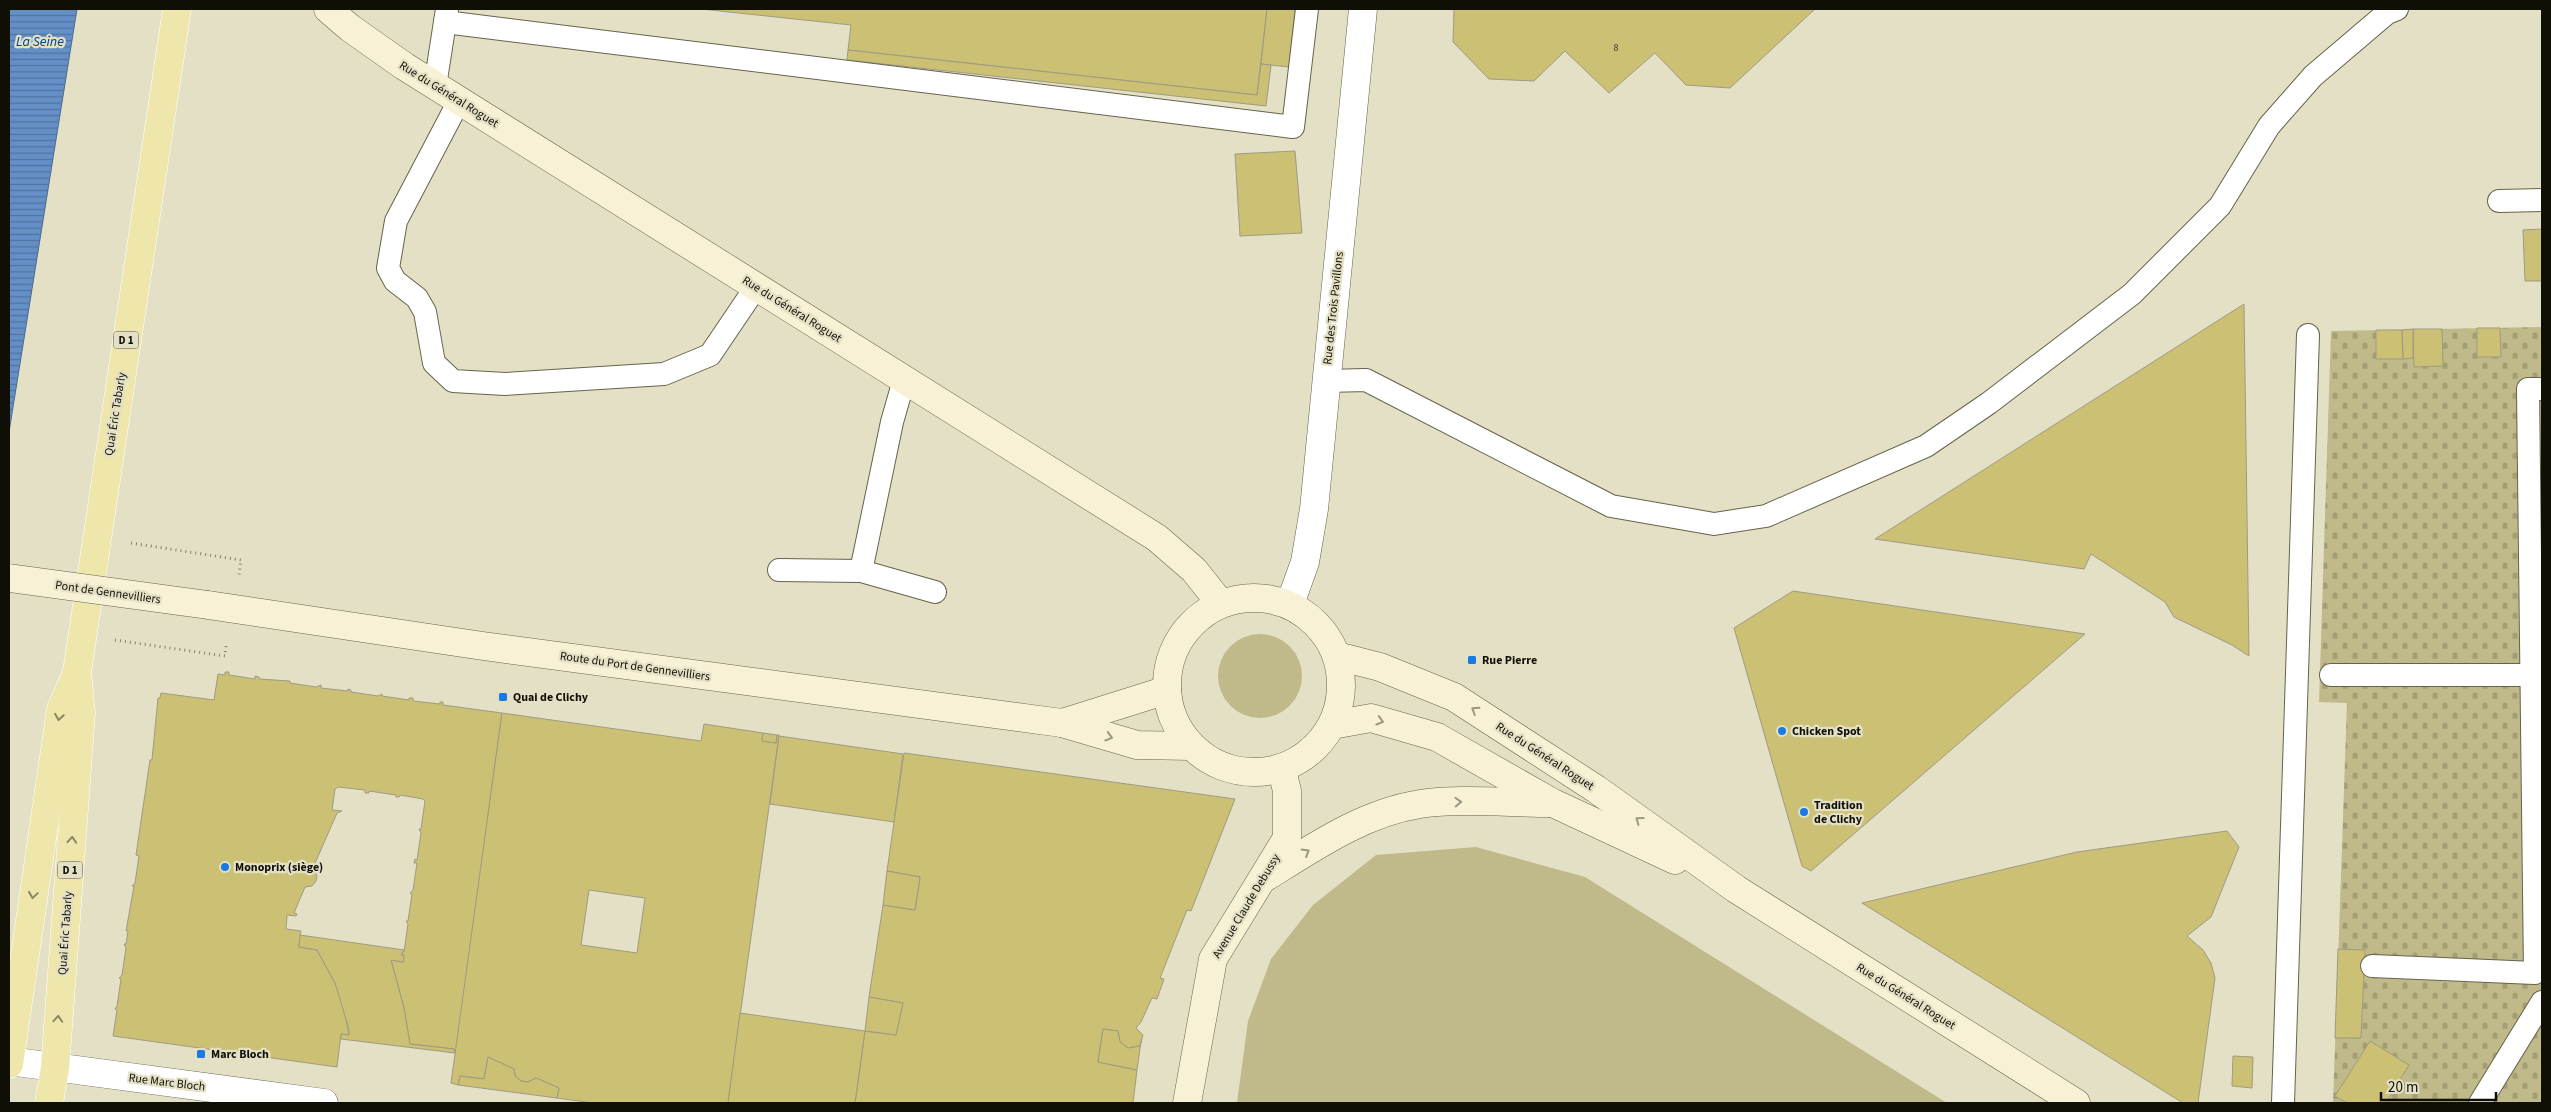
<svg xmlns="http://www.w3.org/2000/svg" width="2551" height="1112" font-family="'Source Sans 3',sans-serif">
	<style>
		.green { fill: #c0b989 }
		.cemetery { fill: url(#cemetery-stones) }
		.water { fill: url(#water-rules); stroke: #4b698d }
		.building { fill: #ccc075; stroke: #9f9b82; fill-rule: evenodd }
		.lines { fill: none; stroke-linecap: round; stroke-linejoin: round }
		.lane-casing { stroke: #67634b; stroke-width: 24 }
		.street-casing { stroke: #67634b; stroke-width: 29 }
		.secondary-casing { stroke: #67634b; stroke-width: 29 }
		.primary-casing { stroke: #fff; stroke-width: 29 }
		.path { stroke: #83816e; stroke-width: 3; stroke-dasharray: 1 4; stroke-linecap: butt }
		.lane { stroke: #fff; stroke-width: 22 }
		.street { stroke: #fff; stroke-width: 28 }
		.secondary { stroke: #f7f2d6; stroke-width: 28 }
		.primary { stroke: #efe6ac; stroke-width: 28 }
		.secondary-bridge-casing { stroke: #67634b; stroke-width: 29; stroke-linecap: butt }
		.secondary-bridge { stroke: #f7f2d6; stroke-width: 28 }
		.oneway { stroke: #9b9783 }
		.oneway2 { stroke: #8b8561 }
		.poi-dot { fill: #1a7ae3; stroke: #e4e0c5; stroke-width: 2 }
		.labels { text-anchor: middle; stroke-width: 4.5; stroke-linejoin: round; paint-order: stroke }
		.number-label { font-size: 10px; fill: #3f3b22 }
		.shield { fill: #e4e0c5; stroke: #504e3f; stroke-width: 1 }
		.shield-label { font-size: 11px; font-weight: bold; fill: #100f06 }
		.street-label { font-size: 12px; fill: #100f06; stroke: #e4e0c5 }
		.poi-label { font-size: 12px; font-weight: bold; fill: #100f06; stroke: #e4e0c5; text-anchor: start }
		.water-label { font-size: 14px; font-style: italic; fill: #014386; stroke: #e4e0c5 }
	</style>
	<defs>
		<pattern id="cemetery-stones" width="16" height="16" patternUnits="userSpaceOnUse" patternTransform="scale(1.25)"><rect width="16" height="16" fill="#c0b989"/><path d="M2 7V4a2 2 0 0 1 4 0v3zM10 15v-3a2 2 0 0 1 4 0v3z" fill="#a49e75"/></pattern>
		<pattern id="water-rules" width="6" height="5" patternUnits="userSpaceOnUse" patternTransform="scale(1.25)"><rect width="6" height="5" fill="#6490c7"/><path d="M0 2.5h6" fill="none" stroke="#5174a0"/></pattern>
	</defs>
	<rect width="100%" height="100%" fill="#e4e0c5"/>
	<g class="green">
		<circle cx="1260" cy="676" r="42"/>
		<path d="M1476,847L1585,877L1947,1103H1237L1248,1021L1271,959L1313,905L1376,855Z"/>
	</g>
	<path class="cemetery" d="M2542,327V1103H2333L2347,703L2319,702L2331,331Z"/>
	<path class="water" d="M9,9H77L9,432Z"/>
	<g class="building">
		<path d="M701,9H1267L1257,95L848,50L851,25Z"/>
		<path d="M1267,9H1295L1289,67L1261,64Z"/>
		<path d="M1454,9H1815L1730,88L1686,85L1655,53L1609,93L1565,51L1534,81L1489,79L1453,42Z"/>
		<path d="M848,50L1257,95L1261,64L1271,65L1266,106L847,60Z"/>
		<path d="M1295,151L1302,233L1240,236L1235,154Z"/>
		<path d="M2542,229V281H2525L2523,230Z"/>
		<path d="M2244,304L2249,656L2232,645L2174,617L2165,602L2091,554L2084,569L1875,539Z"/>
		<path d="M2477,328H2500L2501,357H2477Z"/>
		<path d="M2413,329H2442L2443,366L2414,367Z"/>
		<path d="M2413,329V358L2403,359L2402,330Z"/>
		<path d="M2376,330H2402L2403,359H2376Z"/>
		<path d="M1793,591L2085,634L1811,871L1802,866L1734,628Z"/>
		<path d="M225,672H229V675L255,679V676L259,677V679L290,681V683L316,687L321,685V688L348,691V689L351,690V692L378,696L382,694V696L409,700V698H413V701L440,704V702H443V705L502,713L456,1052L454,1049L410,1044L404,1008L391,960L403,962L404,955H401L402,951L404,952L408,924L406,921H408L412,894L410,893L413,890L417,863H414L415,859L417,860L421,833L419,829H421L425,801L423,799L400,795L399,797H396V795L369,791V793H365V790L338,787L335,789L332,810L342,811L337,813L312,870L317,875L316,881L312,886L305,887L294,913L297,914L296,916L287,915L286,929L301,931L299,947L317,950L335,983L344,1008L349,1035L341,1034L337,1067L113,1036L117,1010L115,1009L117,1006L121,979L119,978L122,975L126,948L124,944H126L128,931H126L134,886H132L135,883L139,856L136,855L150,760H152L158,698H160L161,693L214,700L218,674L225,675Z"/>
		<path d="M502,713L701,741L704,724L763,733L762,741L776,743L777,735H779L728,1103H593L557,1098L559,1088L536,1078L528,1082L521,1081L515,1076L514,1069L488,1057L484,1079L460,1076L458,1085L451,1083ZM589,890L645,898L637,953L581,945Z"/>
		<path d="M763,733L777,735L776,743L762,741Z"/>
		<path d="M779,736L903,754L894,822L770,804Z"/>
		<path d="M904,753L1235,799L1191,911L1187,910L1160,978L1164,979L1157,999L1152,998L1141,1022L1136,1028L1143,1035L1140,1046L1128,1048L1120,1042L1118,1031L1103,1029L1098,1062L1137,1070L1133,1103H855L865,1031L896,1035L903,1003L869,997L883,905L915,910L920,877L887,871Z"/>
		<path d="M2227,831L2239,847L2211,917L2187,936L2203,950L2211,963L2215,978L2198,1103H2183L1862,903L2077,852Z"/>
		<path d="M887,871L920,877L915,910L883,905Z"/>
		<path d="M300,935L404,950L401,955H404L403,962L391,960L404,1008L410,1044L454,1049L455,1053L341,1039V1034L349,1035V1029L335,983L317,950L299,947Z"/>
		<path d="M2338,949L2365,950L2361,1038H2335Z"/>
		<path d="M869,997L903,1003L896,1035L865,1031Z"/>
		<path d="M740,1013L865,1031L855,1103H728Z"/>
		<path d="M1103,1029L1118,1031L1120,1042L1128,1048L1140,1046L1141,1041L1137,1070L1098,1062Z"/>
		<path d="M2370,1041L2409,1065L2386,1103H2347L2335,1096Z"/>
		<path d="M2233,1056L2253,1057L2252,1088L2232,1086Z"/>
		<path d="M488,1057L514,1069L515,1076L521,1081L528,1082L536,1078L559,1088L557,1098L458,1085L460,1076L484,1079Z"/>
	</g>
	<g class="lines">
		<g class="lane-casing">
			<g id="lane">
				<path d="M445,22L1293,127L1307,9"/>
				<path d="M435,86L447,9"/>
				<path d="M459,101L396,221L388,268L395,281L417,298L425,312L434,363L453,381L505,384L664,374L710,355L756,287"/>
				<path d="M2499,201L2542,200"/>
				<path d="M1326,381L1366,380L1611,506L1714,524L1766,516L1926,446L1989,403L2132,294L2220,206L2269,126L2313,76L2387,13L2397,9"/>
				<path d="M779,570L861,571L892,422L904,380"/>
				<path d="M861,571L935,592"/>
				<path d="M2331,675H2532"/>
				<path d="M2372,966L2535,973L2528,389H2542"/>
				<path d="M2283,1103L2308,335"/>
				<path d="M2480,1103L2542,1002"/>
			</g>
		</g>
		<g class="street-casing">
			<g id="street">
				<path d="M1290,604L1305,562L1314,509L1363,9"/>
				<path d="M9,1061L324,1103"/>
			</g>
		</g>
		<g class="secondary-casing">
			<g id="secondary">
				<path d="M328,9L350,28L404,66L1157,538L1194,570L1221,604"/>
				<circle cx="1254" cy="685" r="87"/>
				<path d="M208,605L483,646L1062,723L1137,745L1191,746"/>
				<path d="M1337,656L1380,667L1454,697L1596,789L1736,889L2076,1103"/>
				<path d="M1062,723L1167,690"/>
				<path d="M1332,725L1371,718L1437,737L1553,803L1675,860"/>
				<path d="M1266,877C1314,847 1363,813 1420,804C1461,798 1509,803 1550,803"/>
				<path d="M1187,1103L1213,959L1287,838V791L1282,770"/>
			</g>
		</g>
		<g class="primary-casing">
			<g id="primary">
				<path d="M9,1064L61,709L77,673"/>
				<path d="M49,1103L55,1068L81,713L77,672L177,9"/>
			</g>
		</g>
		<g class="path">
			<path d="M131,543L241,560L239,575"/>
			<path d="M115,640L225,656L226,646"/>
		</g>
		<use href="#lane" class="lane"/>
		<use href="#street" class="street"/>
		<use href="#secondary" class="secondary"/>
		<use href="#primary" class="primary"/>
		<g class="secondary-bridge-casing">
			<path id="secondary-bridge" d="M9,578L208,605"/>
		</g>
		<use href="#secondary-bridge" class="secondary-bridge"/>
	</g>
	<defs><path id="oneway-chevron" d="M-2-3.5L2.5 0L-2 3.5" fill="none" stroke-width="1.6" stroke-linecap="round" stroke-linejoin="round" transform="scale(1.25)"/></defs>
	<g class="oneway">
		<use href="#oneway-chevron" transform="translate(1475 710) rotate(-147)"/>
		<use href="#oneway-chevron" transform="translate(1380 721) rotate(16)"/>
		<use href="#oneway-chevron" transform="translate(1109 737) rotate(17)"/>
		<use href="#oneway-chevron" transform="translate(1458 802) rotate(-2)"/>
		<use href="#oneway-chevron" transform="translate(1639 820) rotate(-144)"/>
		<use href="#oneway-chevron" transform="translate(1306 852) rotate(-31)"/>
	</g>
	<g class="oneway2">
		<use href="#oneway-chevron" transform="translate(59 717) rotate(99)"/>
		<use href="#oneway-chevron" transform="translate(72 840) rotate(-86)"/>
		<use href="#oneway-chevron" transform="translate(33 895) rotate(98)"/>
		<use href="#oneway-chevron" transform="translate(58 1019) rotate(-86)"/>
	</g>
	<g class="poi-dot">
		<rect x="1467" y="655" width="10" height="10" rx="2.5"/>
		<rect x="498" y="692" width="10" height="10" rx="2.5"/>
		<circle cx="1782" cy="731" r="5"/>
		<circle cx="1804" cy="812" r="5"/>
		<circle cx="225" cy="867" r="5"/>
		<rect x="196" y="1049" width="10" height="10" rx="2.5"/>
	</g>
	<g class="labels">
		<g class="number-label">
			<text x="1616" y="51">8</text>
		</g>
		<g class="shield">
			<rect x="113.5" y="331.5" width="25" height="17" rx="4"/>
			<rect x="57.5" y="861.5" width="25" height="17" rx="4"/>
		</g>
		<g class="shield-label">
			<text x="126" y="344">D 1</text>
			<text x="70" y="874">D 1</text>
		</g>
		<g class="street-label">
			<text transform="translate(449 94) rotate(32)" y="4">Rue du Général Roguet</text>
			<text transform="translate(1333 308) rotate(-84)" y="4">Rue des Trois Pavillons</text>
			<text transform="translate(792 309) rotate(32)" y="4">Rue du Général Roguet</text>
			<text transform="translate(115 414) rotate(-81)" y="4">Quai Éric Tabarly</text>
			<text transform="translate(108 592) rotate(8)" y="4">Pont de Gennevilliers</text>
			<text transform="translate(635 666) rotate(8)" y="4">Route du Port de Gennevilliers</text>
			<text transform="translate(1545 756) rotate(33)" y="4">Rue du Général Roguet</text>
			<text transform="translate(1246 906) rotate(-59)" y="4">Avenue Claude Debussy</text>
			<text transform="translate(65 933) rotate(-86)" y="4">Quai Éric Tabarly</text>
			<text transform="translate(1906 996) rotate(32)" y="4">Rue du Général Roguet</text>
			<text transform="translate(167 1082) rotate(7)" y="4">Rue Marc Bloch</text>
		</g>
		<g class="poi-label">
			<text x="1482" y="664">Rue Pierre</text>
			<text x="513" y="701">Quai de Clichy</text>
			<text x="1792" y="735">Chicken Spot</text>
			<text x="1814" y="809">Tradition<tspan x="1814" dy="14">de Clichy</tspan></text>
			<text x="235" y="871">Monoprix (siège)</text>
			<text x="211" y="1058">Marc Bloch</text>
		</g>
		<g class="water-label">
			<text x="40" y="46">La Seine</text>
		</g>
	</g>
	<rect width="2551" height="1112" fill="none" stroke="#100f06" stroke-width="20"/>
	<path d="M2381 1092v8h115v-8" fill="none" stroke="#100f06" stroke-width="2.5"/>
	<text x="2388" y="1092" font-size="15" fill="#100f06" stroke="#e4e0c5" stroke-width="4" paint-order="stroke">20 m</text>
</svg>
